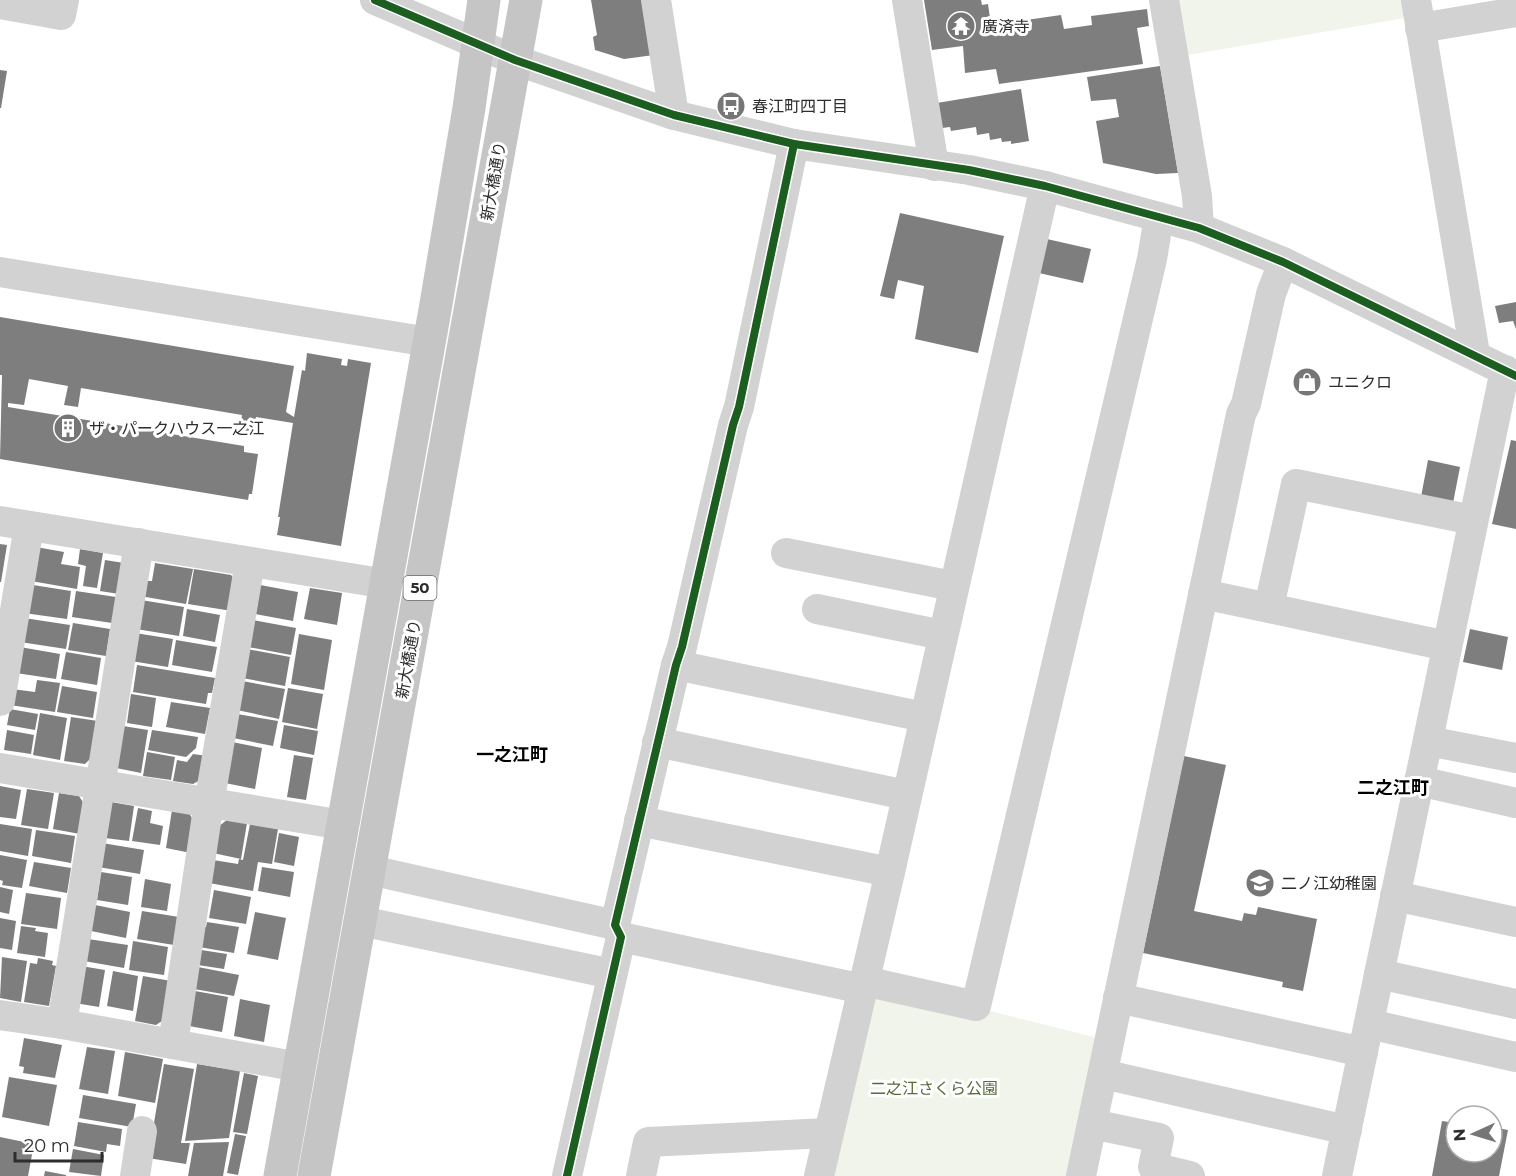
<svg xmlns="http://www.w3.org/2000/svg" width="1516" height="1176" font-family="Montserrat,'Noto Sans JP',sans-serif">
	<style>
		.green { fill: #f1f4ea }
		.building { fill: #7e7e7e }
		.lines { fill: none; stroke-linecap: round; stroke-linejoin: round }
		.minor { stroke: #d2d2d2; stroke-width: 30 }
		.major { stroke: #c5c5c5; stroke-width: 33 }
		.cycleway-casing { stroke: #fff; stroke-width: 11 }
		.cycleway { stroke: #1b5e20; stroke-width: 8 }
		.labels { text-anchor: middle; stroke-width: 6; stroke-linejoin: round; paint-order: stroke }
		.shield { fill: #fff; stroke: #6c6c6c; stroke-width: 1.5 }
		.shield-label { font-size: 15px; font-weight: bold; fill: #2d2d2d }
		.poi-label { font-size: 16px; fill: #2d2d2d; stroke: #fff; text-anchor: start }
		.street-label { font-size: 16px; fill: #2d2d2d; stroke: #fff }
		.park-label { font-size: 16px; fill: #566b38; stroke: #fff }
		.neighbourhood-label { font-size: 18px; font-weight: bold; fill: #000; stroke: #fff }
	</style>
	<rect width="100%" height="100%" fill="#fff"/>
	<g class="green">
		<path d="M1179,0H1408L1411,17L1188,55Z"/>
		<path d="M871,981L1110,1041L1081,1176H823Z"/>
	</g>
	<g class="building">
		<path d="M591,0H645L654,55L624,59L595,50L593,37L597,35Z"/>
		<path d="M924,0H981L982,5L988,4L991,25L1061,15L1064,29L1092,25L1091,16L1147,9L1149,26L1137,28L1143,64L999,84L996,69L965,73L963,46L932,50Z"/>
		<path d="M1160,66L1178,173L1156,174L1103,163L1096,121L1119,117L1116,99L1091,101L1087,77Z"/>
		<path d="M0,70L7,71L1,108H0Z"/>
		<path d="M1021,89L1029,141L1011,144V141L1002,142L1001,138L990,140L989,133L977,135L976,127L951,131L950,127L942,128L937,103Z"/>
		<path d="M900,213L1004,236L978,353L915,339L924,286L898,280L894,299L880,296Z"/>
		<path d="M1047,239L1091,249L1083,283L1039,273Z"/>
		<path d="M1516,302V329L1513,321L1499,323L1495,306Z"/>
		<path d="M0,317L294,366L286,412L294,417L302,370L305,371L307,353L342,359L341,365L347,366L348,359L371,363L341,546L277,535L280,517H278L293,423L256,417L253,436L239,434L242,415L81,388L78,407L64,405L68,386L29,379L24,405L8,403V407L244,446V452L258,454L252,494H249L248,500L0,459L2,375H0Z"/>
		<path d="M1511,440L1516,441V529L1492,524Z"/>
		<path d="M1428,460L1460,467L1453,503L1421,497Z"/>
		<path d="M0,544L7,545L1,582H0Z"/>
		<path d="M36,547L64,552L61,564L80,567L77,589L31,581Z"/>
		<path d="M80,549L103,553L97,588L83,586L86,566L78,564Z"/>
		<path d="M105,560L124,563L119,594L100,591Z"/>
		<path d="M155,563L193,569L186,604L140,596L143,581H152Z"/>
		<path d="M194,569L231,575L237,582L232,611L188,604Z"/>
		<path d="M33,585L71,591L67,619L24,613Z"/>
		<path d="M260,585L298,592L293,621L255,614Z"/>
		<path d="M310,588L342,593L337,625L304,619Z"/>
		<path d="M76,591L116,597L112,623L72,617Z"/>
		<path d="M141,600L184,607L179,636L136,629Z"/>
		<path d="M187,609L220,615L215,642L183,636Z"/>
		<path d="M24,618L70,625L66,649L20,642Z"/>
		<path d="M252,620L296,628L291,655L248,647Z"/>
		<path d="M73,623L110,629L106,656L68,650Z"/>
		<path d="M1470,629L1508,637L1502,670L1463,662Z"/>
		<path d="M135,633L173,639L168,667L131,661Z"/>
		<path d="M299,634L332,640L324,690L291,684Z"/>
		<path d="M176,640L217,647L212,672L172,665Z"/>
		<path d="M20,647L60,654L56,679L16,673Z"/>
		<path d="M247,649L290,657L285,686L242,678Z"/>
		<path d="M66,652L101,658L97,685L61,679Z"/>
		<path d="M137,665L215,678L212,693H208L206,704L133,692Z"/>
		<path d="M37,680L60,683L55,712L10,705L12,689L35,692Z"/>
		<path d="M242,681L285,689L279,719L237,710Z"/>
		<path d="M62,686L97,692L93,718L57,712Z"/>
		<path d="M288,688L323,694L317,729L282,722Z"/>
		<path d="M131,694L156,698L152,727L127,723Z"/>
		<path d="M171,702L210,708L205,734L166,727Z"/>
		<path d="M10,709L38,714L35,730L7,725Z"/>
		<path d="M40,713L67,718L60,760L33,755Z"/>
		<path d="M237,714L278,721L273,746L233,738Z"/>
		<path d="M71,717L98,721L92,757L85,764L64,761Z"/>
		<path d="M284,725L318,731L314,755L280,748Z"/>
		<path d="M123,726L148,730L141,773L116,768Z"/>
		<path d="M7,730L34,735L31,754L4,750Z"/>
		<path d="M152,730L198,737L196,748L186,757L148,750Z"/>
		<path d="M232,742L262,748L255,789L225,783Z"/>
		<path d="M147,752L175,757L171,780L143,776Z"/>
		<path d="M193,754L207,756L202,779L193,784L173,781L177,760L187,762Z"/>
		<path d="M294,755L313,758L306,800L287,797Z"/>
		<path d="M1184,756L1226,765L1194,911L1242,921L1244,913L1256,915L1258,907L1317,919L1303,991L1282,987L1283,982L1143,953Z"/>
		<path d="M0,786L21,790L16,819L0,817Z"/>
		<path d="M27,789L54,793L48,829L21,825Z"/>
		<path d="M59,793L79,796L84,804L80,834L53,829Z"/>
		<path d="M111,802L134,806L129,841L105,838Z"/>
		<path d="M138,808L152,811L150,823L163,826L160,845L132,841Z"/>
		<path d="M172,810L189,813L195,823L191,853L166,848Z"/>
		<path d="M228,819L247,823L241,859L213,853L218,827Z"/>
		<path d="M0,824L32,829L28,856L0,851Z"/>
		<path d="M250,824L278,829L272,864L258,862L253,891L209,883L213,860L238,864L239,859L243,860Z"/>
		<path d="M36,830L75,836L71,863L32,856Z"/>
		<path d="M279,833L299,837L294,866L274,862Z"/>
		<path d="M102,843L144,850L140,874L98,867Z"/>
		<path d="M0,855L27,860L22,888L2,885L3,881L0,880Z"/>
		<path d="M34,862L71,868L67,893L29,886Z"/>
		<path d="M262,867L294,872L290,897L258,891Z"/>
		<path d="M101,872L132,877L128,905L97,900Z"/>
		<path d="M145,879L171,884L167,911L141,907Z"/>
		<path d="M0,887L13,890L9,914L0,912Z"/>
		<path d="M214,890L251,897L246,924L209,918Z"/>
		<path d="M26,893L61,898L57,929L21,924Z"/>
		<path d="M90,904L130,912L126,938L86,930Z"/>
		<path d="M142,911L179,917L174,945L137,939Z"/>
		<path d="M255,912L286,918L278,960L247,954Z"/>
		<path d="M0,918L16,921L12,950L0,948Z"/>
		<path d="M207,922L239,927L234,953L199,947L202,927H206Z"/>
		<path d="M21,926L36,928L35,931L48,933L45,957L17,953Z"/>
		<path d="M88,939L128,945L124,968L84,961Z"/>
		<path d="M133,941L168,947L164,975L129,970Z"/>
		<path d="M201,950L227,954L224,969L198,965Z"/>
		<path d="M2,957L27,961L21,1002L0,998Z"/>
		<path d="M38,958L53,961L52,965L56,966L49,1006L24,1002L30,963L37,964Z"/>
		<path d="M81,966L105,970L99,1007L75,1003Z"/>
		<path d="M198,967L239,975L234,996L194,989Z"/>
		<path d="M113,971L138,976L133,1011L107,1006Z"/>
		<path d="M143,976L171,981L165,1019L156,1025L135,1021Z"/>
		<path d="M195,991L228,997L222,1032L189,1026Z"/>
		<path d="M240,999L270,1005L264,1042L234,1036Z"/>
		<path d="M24,1038L62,1045L55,1078L23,1073L24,1067L19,1066Z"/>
		<path d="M87,1047L115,1051L108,1094L79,1089Z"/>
		<path d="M125,1052L163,1059L155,1103L118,1096Z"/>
		<path d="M164,1064L194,1069L181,1143H190L186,1164L148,1158Z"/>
		<path d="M197,1064L240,1071L229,1138L185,1141Z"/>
		<path d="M244,1073L258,1076L247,1134L233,1132Z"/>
		<path d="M9,1077L57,1085L49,1126L2,1117Z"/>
		<path d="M83,1095L136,1104L132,1127L79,1118Z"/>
		<path d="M1442,1121L1456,1123V1152H1492V1127L1508,1130L1499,1176H1432Z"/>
		<path d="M78,1122L122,1129L120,1146L107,1144L106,1152L74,1146Z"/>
		<path d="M235,1134L246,1136L238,1175L227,1173Z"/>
		<path d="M0,1137L34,1144L28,1176H0Z"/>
		<path d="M229,1142L223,1176H188L194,1143Z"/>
		<path d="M73,1149L104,1155L101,1176L69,1172Z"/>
		<path d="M45,1171L66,1175V1176H44Z"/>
	</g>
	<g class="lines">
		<g class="minor">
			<path d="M375,0L515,60L674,115L794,144L969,170L1045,186L1199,228L1283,262L1516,376"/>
			<path d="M656,0L674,115"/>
			<path d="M907,0L934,166"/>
			<path d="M1164,0L1197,196L1199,228"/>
			<path d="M1416,0L1475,354"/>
			<path d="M0,4L61,15L64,0"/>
			<path d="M1420,28L1516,12"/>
			<path d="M0,272L429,342"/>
			<path d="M0,521L387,584"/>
			<path d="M786,553L953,586"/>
			<path d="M1203,594L1447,646"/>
			<path d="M1269,607L1296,484L1473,520"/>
			<path d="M817,609L942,635"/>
			<path d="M676,665L924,717"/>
			<path d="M0,701L29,526"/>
			<path d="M1428,741L1516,758"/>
			<path d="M657,742L906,795"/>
			<path d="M0,768L343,825"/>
			<path d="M1419,781L1516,803"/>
			<path d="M639,821L890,872"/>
			<path d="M370,870L615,925"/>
			<path d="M1395,896L1516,922"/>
			<path d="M361,921L612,974"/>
			<path d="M621,937L863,989"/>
			<path d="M1379,974L1516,1004"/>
			<path d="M864,981L976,1006L1152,259L1159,217"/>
			<path d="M1118,998L1363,1052"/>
			<path d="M0,1015L62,1024L299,1067"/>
			<path d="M62,1024L139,543"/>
			<path d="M1369,1024L1516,1057"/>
			<path d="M173,1044L206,822L250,562"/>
			<path d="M1103,1074L1347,1130"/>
			<path d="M1092,1124L1159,1138L1153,1167L1190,1176"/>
			<path d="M135,1176L142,1131"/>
			<path d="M567,1176L621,937L615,925L676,665L682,647L733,425L739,407L794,144"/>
			<path d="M641,1176L648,1142L827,1133"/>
			<path d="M819,1176L890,872L1045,186"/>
			<path d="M1081,1176L1241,414L1246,404L1271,294L1283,262"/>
			<path d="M1337,1176L1505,370"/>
		</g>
		<g class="major">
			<path d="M280,1176L435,310L469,108L484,0"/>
			<path d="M314,1176L526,0"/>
		</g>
		<g class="cycleway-casing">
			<g id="cycleway">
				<path d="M375,0L515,60L674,115L794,144L969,170L1045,186L1199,228L1283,262L1516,376"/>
				<path d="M567,1176L621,937L615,925L676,665L682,647L733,425L739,407L794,144"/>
			</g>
		</g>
		<use href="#cycleway" class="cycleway"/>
	</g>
	<defs>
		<g id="temple-disc" transform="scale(1.5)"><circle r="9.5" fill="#767676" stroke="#fff"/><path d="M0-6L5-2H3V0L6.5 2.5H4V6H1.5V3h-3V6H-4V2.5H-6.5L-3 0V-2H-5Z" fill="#fff"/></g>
		<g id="bus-disc" transform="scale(1.5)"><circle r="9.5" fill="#767676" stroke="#fff"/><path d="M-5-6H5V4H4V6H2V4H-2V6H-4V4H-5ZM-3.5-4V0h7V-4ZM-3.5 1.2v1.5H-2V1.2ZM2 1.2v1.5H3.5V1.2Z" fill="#fff"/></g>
		<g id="shop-disc" transform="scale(1.5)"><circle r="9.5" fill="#767676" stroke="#fff"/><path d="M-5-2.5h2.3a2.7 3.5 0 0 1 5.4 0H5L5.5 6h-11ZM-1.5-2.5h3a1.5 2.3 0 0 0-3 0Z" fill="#fff"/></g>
		<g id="building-disc" transform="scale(1.5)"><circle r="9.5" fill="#767676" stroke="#fff"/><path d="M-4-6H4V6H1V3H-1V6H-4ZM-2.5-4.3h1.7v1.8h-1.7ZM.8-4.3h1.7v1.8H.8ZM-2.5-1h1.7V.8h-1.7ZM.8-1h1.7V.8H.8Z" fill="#fff"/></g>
		<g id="school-disc" transform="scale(1.5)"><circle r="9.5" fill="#767676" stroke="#fff"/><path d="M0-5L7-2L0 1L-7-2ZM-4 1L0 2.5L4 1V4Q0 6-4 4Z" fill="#fff"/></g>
	</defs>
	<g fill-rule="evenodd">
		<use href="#temple-disc" x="961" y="26"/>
		<use href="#bus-disc" x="731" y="106"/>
		<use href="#shop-disc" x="1307" y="382"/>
		<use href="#building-disc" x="68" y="428"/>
		<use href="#school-disc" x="1260" y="883"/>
	</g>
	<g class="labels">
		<rect class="shield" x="403.5" y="576" width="33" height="24" rx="4.5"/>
		<g class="shield-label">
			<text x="420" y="593">50</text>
		</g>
		<g class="poi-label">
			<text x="982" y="32">廣済寺</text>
			<text x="752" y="112">春江町四丁目</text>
			<text x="1328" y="388">ユニクロ</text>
			<text x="89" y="434">ザ・パークハウス一之江</text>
			<text x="1281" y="889">二ノ江幼稚園</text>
		</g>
		<g class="street-label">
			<text transform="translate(493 181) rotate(-80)" y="6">新大橋通り</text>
			<text transform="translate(408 659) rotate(-80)" y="6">新大橋通り</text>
		</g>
		<g class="park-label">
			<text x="934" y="1094">二之江さくら公園</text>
		</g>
		<g class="neighbourhood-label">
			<text x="512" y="761">一之江町</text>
			<text x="1393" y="794">二之江町</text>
		</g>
	</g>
	<g transform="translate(1474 1134) rotate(266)"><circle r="28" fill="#ffffff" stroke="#ababab" stroke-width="1.5"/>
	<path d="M0-4.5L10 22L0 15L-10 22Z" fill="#767676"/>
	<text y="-9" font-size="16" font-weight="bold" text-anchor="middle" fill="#2d2d2d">N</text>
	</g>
	<path d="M15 1152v9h87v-9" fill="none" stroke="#2d2d2d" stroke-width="3"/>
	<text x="24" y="1152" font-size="18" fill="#2d2d2d" stroke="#ffffff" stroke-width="4.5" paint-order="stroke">20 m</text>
</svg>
